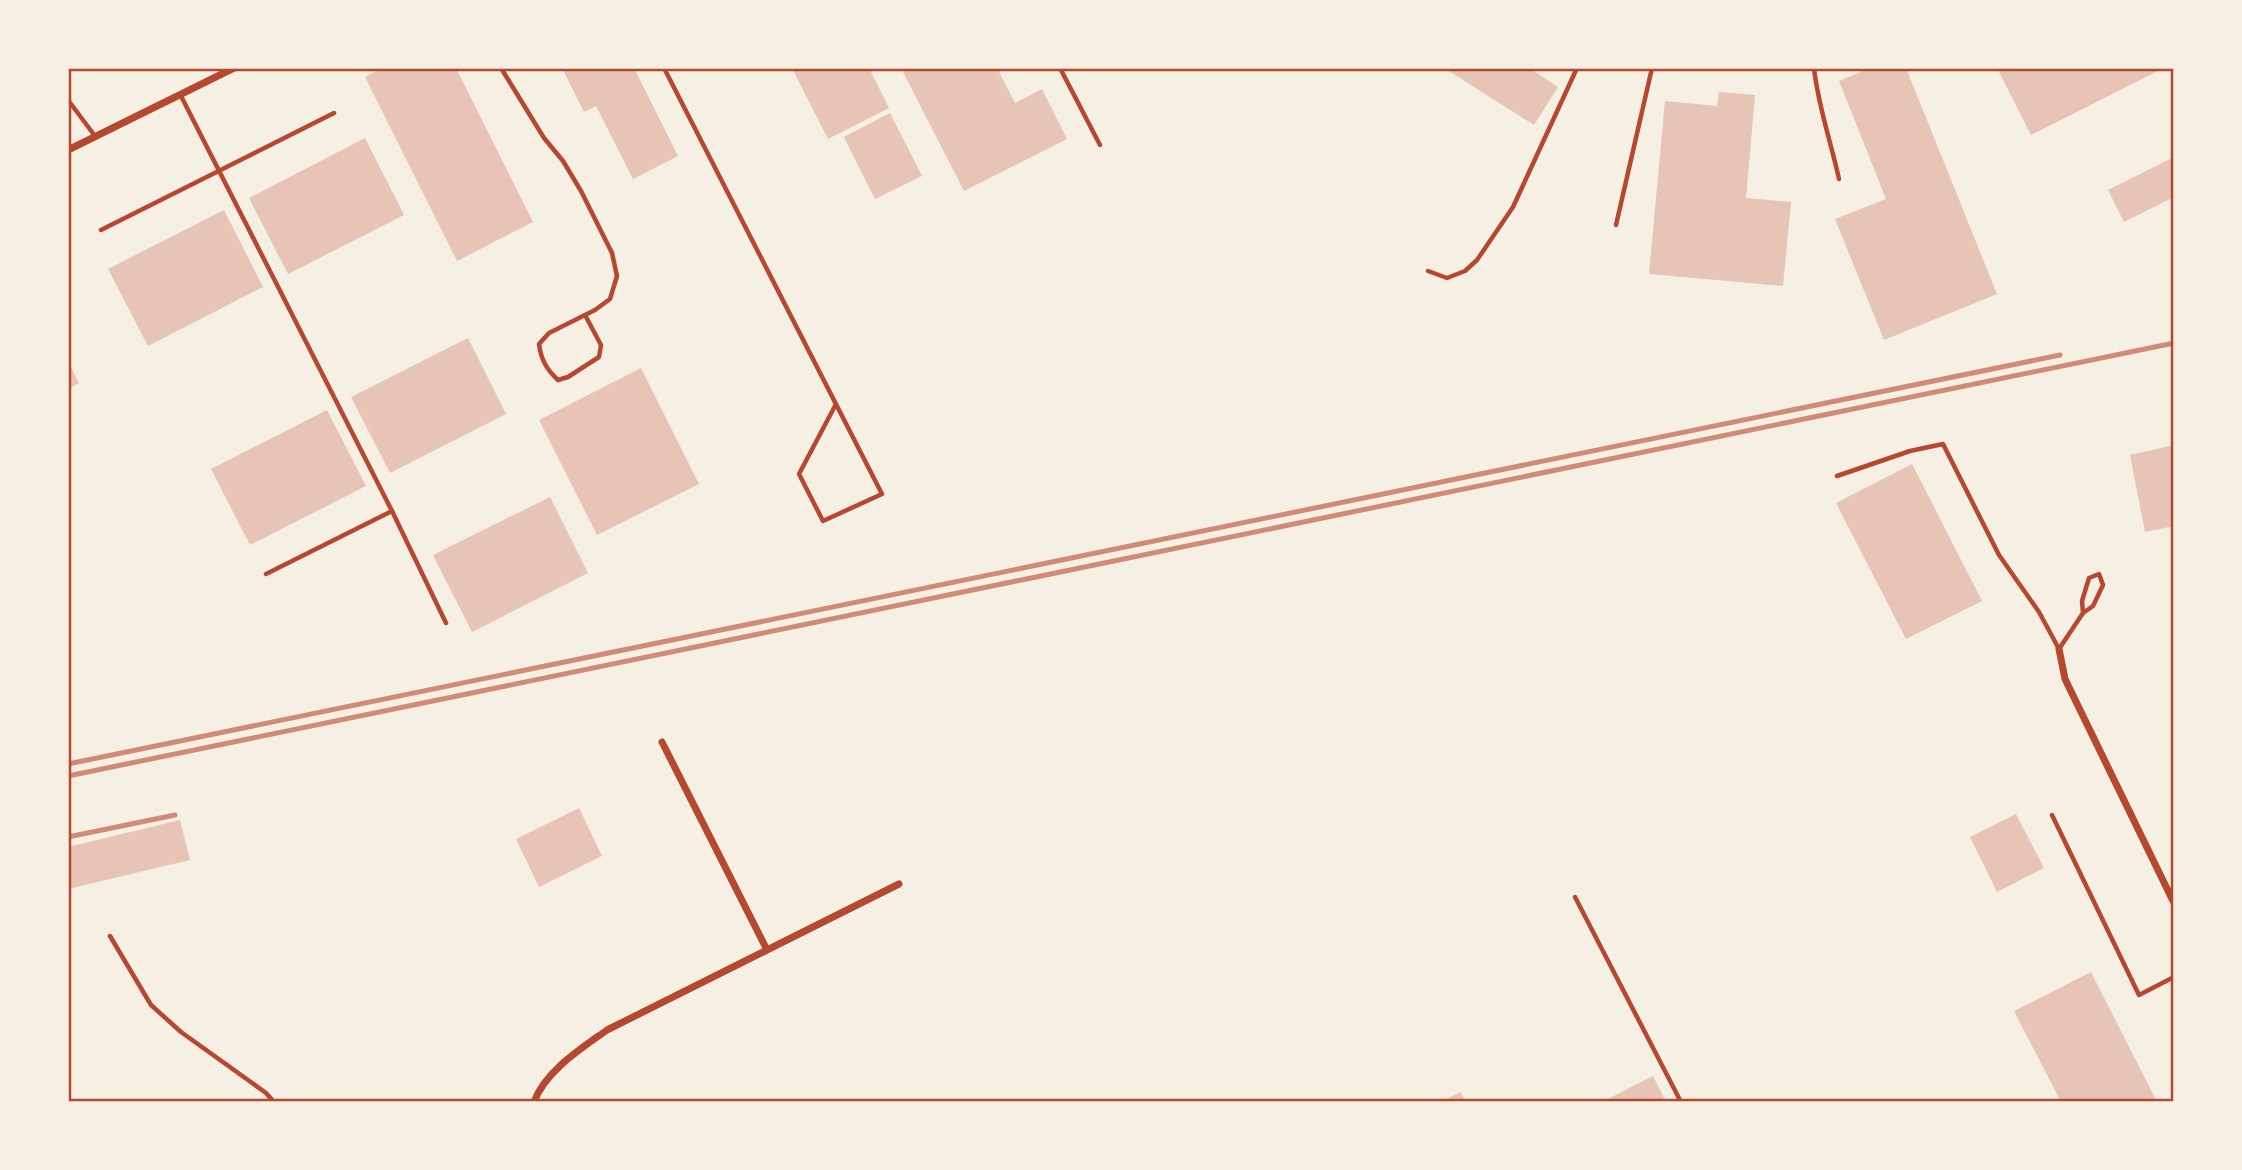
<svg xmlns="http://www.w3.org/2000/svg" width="2242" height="1170" font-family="Georgia,serif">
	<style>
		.building { fill: #e6c5b7 }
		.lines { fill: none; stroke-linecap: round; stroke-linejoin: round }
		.service { stroke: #b5482f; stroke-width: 4.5 }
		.minor { stroke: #b5482f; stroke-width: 7 }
		.rail { stroke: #cf8b77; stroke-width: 5 }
		.neatline { fill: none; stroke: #b5482f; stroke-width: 2.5 }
	</style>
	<rect width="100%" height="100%" fill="#f6efe4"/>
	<g class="building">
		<path d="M382,68H456L533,222L457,261L365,77Z"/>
		<path d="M562,68H634L678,156L633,179L596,106L584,112Z"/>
		<path d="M792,68H869L889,108L828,139Z"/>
		<path d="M901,68H997L1015,103L1042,89L1067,139L964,191Z"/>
		<path d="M1444,68H1529L1558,87L1534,125Z"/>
		<path d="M1870,68H1906L1997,294L1884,340L1835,219L1886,199L1839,81Z"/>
		<path d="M1997,68H2164L2031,135Z"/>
		<path d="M1719,92L1755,95L1746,198L1791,202L1783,286L1649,274L1665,101L1717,106Z"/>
		<path d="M890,113L922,176L875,199L844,137Z"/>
		<path d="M365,138L404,215L288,274L249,198Z"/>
		<path d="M2174,157V197L2124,222L2108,190Z"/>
		<path d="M224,210L263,287L148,346L108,269Z"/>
		<path d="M468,338L506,414L390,473L351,397Z"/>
		<path d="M68,362L79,383L68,389Z"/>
		<path d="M641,368L699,484L597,535L539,420Z"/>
		<path d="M327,410L366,486L250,545L211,469Z"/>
		<path d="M2174,445V526L2145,532L2130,455Z"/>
		<path d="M1912,464L1982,601L1906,639L1836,503Z"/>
		<path d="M550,497L588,573L472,632L433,555Z"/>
		<path d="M579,808L602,856L539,887L516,839Z"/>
		<path d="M2016,814L2044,868L1997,892L1970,837Z"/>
		<path d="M180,820L190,860L68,889V847Z"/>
		<path d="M2091,972L2157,1102H2061L2014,1011Z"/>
		<path d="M1653,1076L1666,1102H1602Z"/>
		<path d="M1461,1092L1465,1102H1440Z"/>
	</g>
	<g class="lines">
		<g class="service">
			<path d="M501,68L544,138L563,161L581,191L612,253L617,276L610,299L595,310L549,333L539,344C541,359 546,369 558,380L568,377L599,357L601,345L585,315"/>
			<path d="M664,68L882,494L823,521L799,474L836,404"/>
			<path d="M1060,68L1100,145"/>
			<path d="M1814,68C1818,106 1831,142 1839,179"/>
			<path d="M181,96L392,511L446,623"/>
			<path d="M68,100L95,136"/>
			<path d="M1616,225L1652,68"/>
			<path d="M101,230L334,113"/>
			<path d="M1428,271L1447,278L1465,271L1477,260L1513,207L1577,68"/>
			<path d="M1837,476L1910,451L1943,444L1999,555L2039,612L2059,649L2083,613L2093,606L2103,585L2099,574L2089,578L2082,601L2083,613"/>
			<path d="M266,574L392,511"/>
			<path d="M2052,815L2139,995L2174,977"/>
			<path d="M1575,897L1681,1102"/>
			<path d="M110,936L151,1005L181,1032L266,1093L274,1102"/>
		</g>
		<g class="minor">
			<path d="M68,150L234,68"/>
			<path d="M2059,649L2065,679L2174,903"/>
			<path d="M662,742L767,950"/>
			<path d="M534,1102C545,1071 582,1048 607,1030L899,884"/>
		</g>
		<g class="rail">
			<path d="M68,764L2060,355"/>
			<path d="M68,776L2174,343"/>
			<path d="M68,837L175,815"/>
		</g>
	</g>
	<rect width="2242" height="1170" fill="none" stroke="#f6efe4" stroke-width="140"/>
	<rect x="70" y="70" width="2102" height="1030" class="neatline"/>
</svg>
